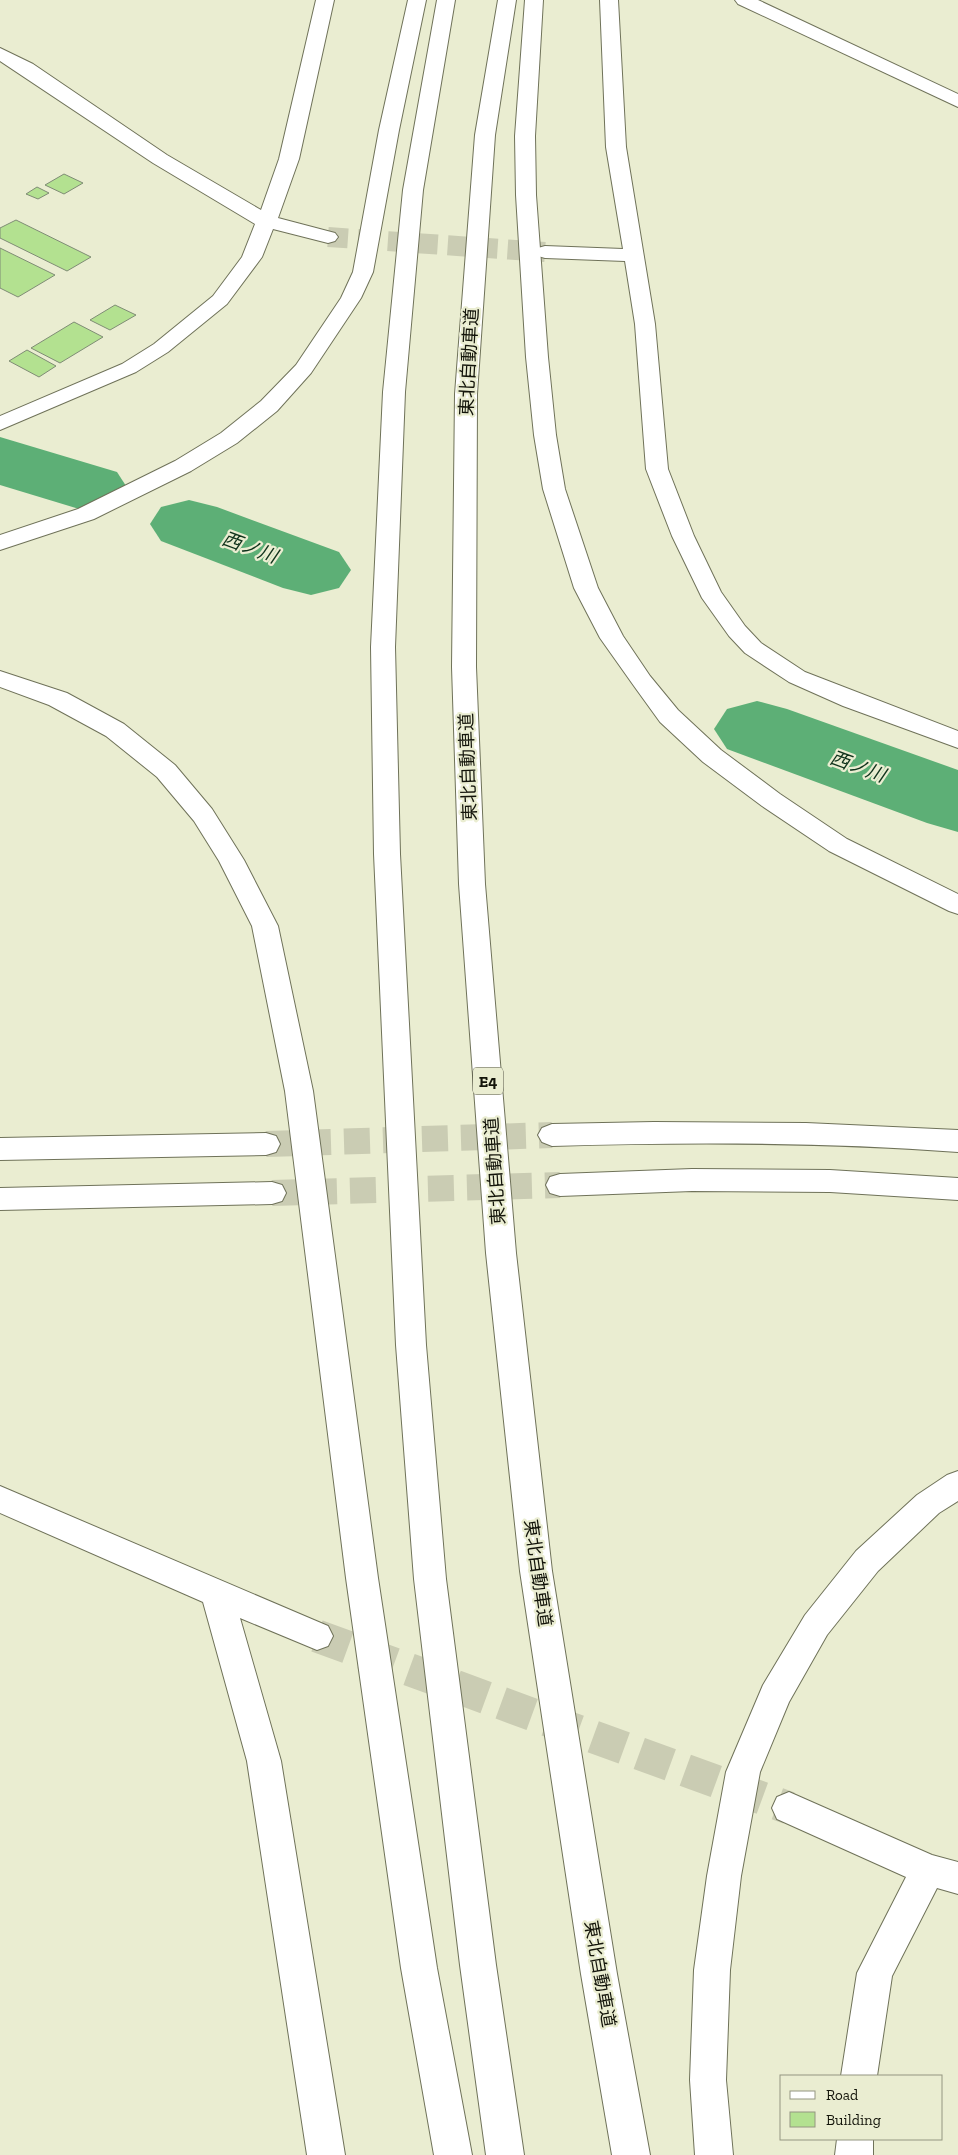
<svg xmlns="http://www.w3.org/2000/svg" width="958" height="2155" font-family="'Zilla Slab','Noto Sans JP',serif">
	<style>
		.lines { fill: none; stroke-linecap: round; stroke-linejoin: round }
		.river { fill: #5daf76; fill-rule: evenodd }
		.building { fill: #b3e190; stroke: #7f8c75 }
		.minor-tunnel-far1 { stroke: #caccb3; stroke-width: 20; stroke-dasharray: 20 10; stroke-linecap: butt }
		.minor-tunnel { stroke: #caccb3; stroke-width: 33; stroke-dasharray: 33 16; stroke-linecap: butt }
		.motorway-tunnel { stroke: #caccb3; stroke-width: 26; stroke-dasharray: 26 13; stroke-linecap: butt }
		.minor-casing { stroke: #6f7259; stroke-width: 2 }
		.motorway-casing { stroke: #6f7259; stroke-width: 2 }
		.minor { fill: #fff; fill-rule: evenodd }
		.motorway { fill: #fff; fill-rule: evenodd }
		.labels { text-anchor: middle; stroke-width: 4.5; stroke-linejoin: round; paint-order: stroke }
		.shield { fill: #eaedd1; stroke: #545546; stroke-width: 1 }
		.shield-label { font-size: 16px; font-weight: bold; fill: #13140a }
		.street-label { font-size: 18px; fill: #13140a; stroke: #eaedd1 }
		.water-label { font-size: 19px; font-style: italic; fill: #0f321b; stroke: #eaedd1 }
	</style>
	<rect width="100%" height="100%" fill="#eaedd1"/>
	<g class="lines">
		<g class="river">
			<path d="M0,437L117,472L128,489L117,506L89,512L0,485Z"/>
			<path d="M189,500L217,507L339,552L351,570L339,588L311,595L283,588L161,541L150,524L161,507Z"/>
			<path d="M757,701L787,709L958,770V832L927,823L727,749L714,729L727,709Z"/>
		</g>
	</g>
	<g class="building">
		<path d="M64,174L83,183L64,194L45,185Z"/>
		<path d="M37,187L49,193L38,199L26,194Z"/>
		<path d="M16,220L91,257L67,271L0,238V228Z"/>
		<path d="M0,248L55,275L18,297L0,288Z"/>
		<path d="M115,305L136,315L110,330L90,320Z"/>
		<path d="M74,322L103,337L60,363L31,348Z"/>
		<path d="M27,350L56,366L39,377L9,361Z"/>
	</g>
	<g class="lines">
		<path class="minor-tunnel-far1" d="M328,237L545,252"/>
		<path class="minor-tunnel" d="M317,1636L789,1808"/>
		<g class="motorway-tunnel">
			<path d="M266,1144L552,1135"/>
			<path d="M272,1193L560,1185"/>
		</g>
		<g class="minor-casing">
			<g id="minor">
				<path d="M316,0H334L299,159L278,218L335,233L338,237L335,241L328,243L273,229L262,257L227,304L168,352L136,372L0,430V416L122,364L154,344L213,296L242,257L255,224L153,163L0,61V48L33,64L167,155L261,210L279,159Z"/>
				<path d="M600,0H618L626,147L655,324L668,469L694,536L721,592L745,626L761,643L805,672L958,731V748L843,706L789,682L745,653L729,636L702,598L672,536L646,469L635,324L625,261L545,258L538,256L535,252L538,248L545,246L623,249L606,147Z"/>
				<path d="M735,0H758L958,94V107L738,4Z"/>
				<path d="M0,1486L328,1626L333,1636L328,1646L317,1650L240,1618L281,1761L345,2155H307L247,1761L203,1602L0,1513Z"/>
				<path d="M789,1792L932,1855L958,1862V1894L937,1888L892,1976L877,2076H841L857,1973L906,1877L777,1819L772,1808L777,1797Z"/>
				<path d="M837,2139H873V2155H835Z"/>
			</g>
		</g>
		<g class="motorway-casing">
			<g id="motorway">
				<path d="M408,0H426L399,130L373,272L361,298L311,373L277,411L237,443L191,471L94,519L0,550V535L78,509L175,461L221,433L261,401L296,365L341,298L353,272L379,130Z"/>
				<path d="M437,0H455L423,190L405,392L395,647L400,854L426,1345L446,1579L496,1965L524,2155H486L460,1965L414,1579L396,1345L374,854L371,647L383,392L403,190Z"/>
				<path d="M498,0H516L495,135L477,394L476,667L485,884L516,1253L552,1571L617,1974L650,2155H612L581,1974L520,1571L486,1253L459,884L452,667L455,394L475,135Z"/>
				<path d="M525,0H543L535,136L536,195L548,357L556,435L565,489L598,588L623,636L650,676L678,710L721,750L780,794L847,839L958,894V914L949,911L829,851L762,806L703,762L660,722L634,686L600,638L574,588L543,489L534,435L526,357L516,195L515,136Z"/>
				<path d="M0,671L67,693L124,724L175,765L212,809L244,860L278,926L313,1091L378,1578L437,1968L472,2155H434L401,1968L346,1578L285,1091L252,926L219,861L194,821L157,777L106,736L49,705L0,687Z"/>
				<path d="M654,1122L806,1123L958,1130V1152C823,1142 688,1142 552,1146L542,1142L538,1135L542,1128L552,1124Z"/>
				<path d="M266,1133L276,1136L280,1144L276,1152L266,1155L0,1160V1138Z"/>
				<path d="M692,1169L830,1170L958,1178V1200L830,1192L692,1191L560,1196L550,1193L546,1185L550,1177L560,1174Z"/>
				<path d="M272,1182L282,1185L286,1193L282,1201L272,1204L0,1210V1188Z"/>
				<path d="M958,1471V1501L939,1513L878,1571L827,1635L789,1702L760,1772L741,1876L730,1970L726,2080L733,2155H695L690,2080L694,1970L707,1876L726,1772L763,1685L805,1615L856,1551L917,1495L947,1475Z"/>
			</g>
		</g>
		<use href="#minor" class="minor"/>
		<use href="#motorway" class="motorway"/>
	</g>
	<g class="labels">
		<rect class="shield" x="473" y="1067.5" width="30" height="27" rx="4"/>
		<g class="shield-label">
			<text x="488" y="1087">E4</text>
		</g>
		<g class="street-label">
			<text transform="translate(469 362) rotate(-87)" y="6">東北自動車道</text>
			<text transform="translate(468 767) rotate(-92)" y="6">東北自動車道</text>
			<text transform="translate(495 1171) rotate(-94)" y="6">東北自動車道</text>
			<text transform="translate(538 1573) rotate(82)" y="6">東北自動車道</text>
			<text transform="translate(600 1974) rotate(80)" y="6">東北自動車道</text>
		</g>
		<g class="water-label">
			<text transform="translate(250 547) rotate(20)" y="7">西ノ川</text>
			<text transform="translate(858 766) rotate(20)" y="7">西ノ川</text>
		</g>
	</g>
	<rect x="780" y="2075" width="162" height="65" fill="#eaedd1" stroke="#949681"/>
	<rect x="790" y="2091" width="25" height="8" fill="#ffffff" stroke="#949681"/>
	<text x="826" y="2100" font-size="15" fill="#13140a">Road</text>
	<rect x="790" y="2112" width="25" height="15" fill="#b3e190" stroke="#949681"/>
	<text x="826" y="2125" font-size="15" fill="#13140a">Building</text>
</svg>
